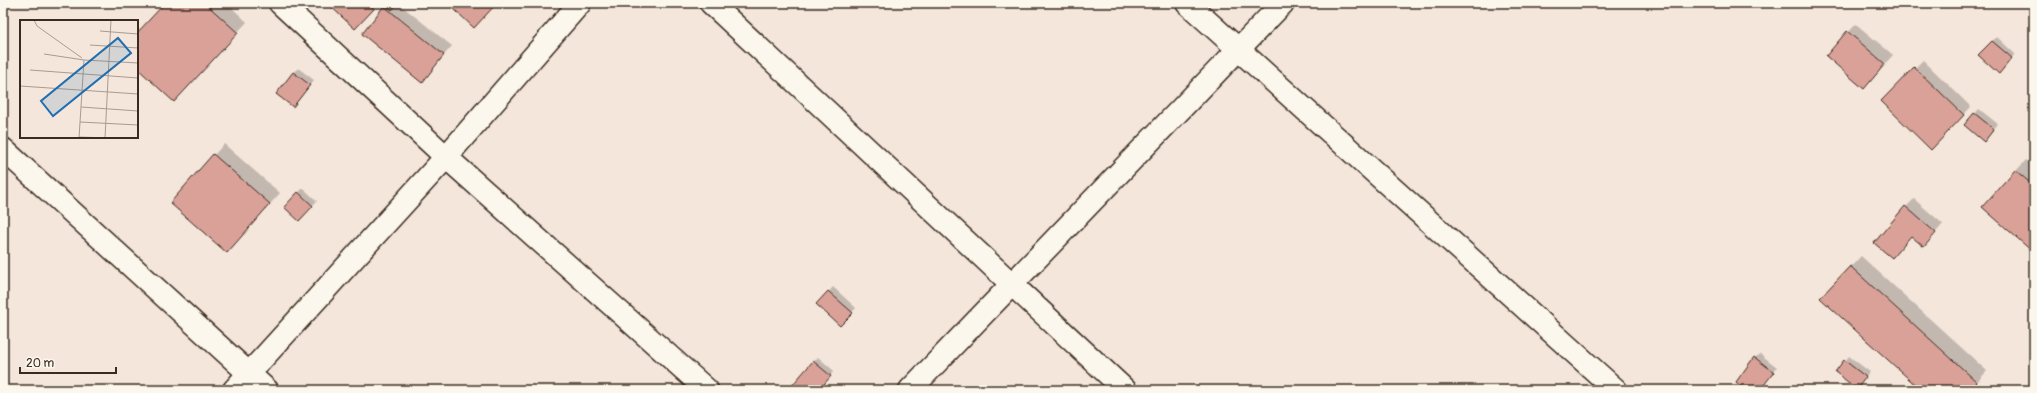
<svg xmlns="http://www.w3.org/2000/svg" width="2037" height="393" font-family="Pangolin,sans-serif">
	<style>
		.shadow { fill: #0003 }
		.building { fill: #daa199; stroke: #3b2a1e }
		.lines { fill: none; stroke-linecap: round; stroke-linejoin: round }
		.street-casing { stroke: #3b2a1e; stroke-width: 25 }
		.street { stroke: #fbf7ec; stroke-width: 22 }
		.inset-road { fill: none; stroke: #aa9b8f; stroke-width: 1 }
		.view { fill: #1f6fb2; fill-opacity: 0.15; stroke: #1f6fb2; stroke-width: 2 }
		.inset-edge { fill: none; stroke: #3b2a1e; stroke-width: 2 }
	</style>
	<rect width="100%" height="100%" fill="#f4e6db"/>
	<filter id="ink" filterUnits="userSpaceOnUse"><feTurbulence type="fractalNoise" baseFrequency=".025" numOctaves="2"/><feDisplacementMap in="SourceGraphic" scale="8" xChannelSelector="R" yChannelSelector="G"/><feConvolveMatrix kernelMatrix="1 2 1 2 8 2 1 2 1" color-interpolation-filters="sRGB"/></filter>
	<g filter="url(#ink)">
		<g class="shadow">
			<path d="M166,3H227L247,22L184,90L137,66V35Z"/>
			<path d="M328,3H379L363,20Z"/>
			<path d="M385,3H398L452,46L422,81L385,7L387,5Z"/>
			<path d="M1856,24L1893,55L1864,87L1827,56Z"/>
			<path d="M1997,37L2015,54L2003,68L1992,41Z"/>
			<path d="M1923,60L1971,107L1939,140L1882,101Z"/>
			<path d="M298,68L314,80L297,101L277,94Z"/>
			<path d="M1979,109L1998,124L1988,136L1965,125Z"/>
			<path d="M224,144L280,193L227,252L214,155Z"/>
			<path d="M2026,160L2034,167V252L1983,207Z"/>
			<path d="M303,188L317,201L299,219L286,207Z"/>
			<path d="M1914,199L1943,224L1932,237L1906,207Z"/>
			<path d="M1861,256L1987,371L1970,390H1923L1822,298Z"/>
			<path d="M833,287L856,308L845,320L818,304Z"/>
			<path d="M1760,354L1777,367L1760,390H1748L1755,358Z"/>
			<path d="M1849,356L1870,372L1857,388L1836,372Z"/>
			<path d="M818,357L834,371L818,390H789Z"/>
		</g>
		<g class="building">
			<path d="M165,3H205L238,33L174,102L137,68V33Z"/>
			<path d="M327,3H367L374,9L355,29Z"/>
			<path d="M383,3H398L392,10Z"/>
			<path d="M460,3H497L474,28L454,9Z"/>
			<path d="M384,6L444,55L422,83L362,34Z"/>
			<path d="M1847,31L1885,64L1864,89L1826,56Z"/>
			<path d="M1992,41L2012,58L1999,74L1978,55Z"/>
			<path d="M1914,67L1964,115L1931,150L1881,101Z"/>
			<path d="M293,72L310,85L293,107L276,94Z"/>
			<path d="M1974,113L1994,129L1984,142L1964,125Z"/>
			<path d="M213,154L270,204L227,253L170,203Z"/>
			<path d="M2015,170L2034,186V253L1982,207Z"/>
			<path d="M298,192L313,206L299,221L284,207Z"/>
			<path d="M1905,206L1936,233L1924,247L1911,236L1892,258L1874,243Z"/>
			<path d="M1850,266L1977,382L1970,390H1921L1820,298Z"/>
			<path d="M828,291L853,313L840,326L816,304Z"/>
			<path d="M1754,357L1774,372L1760,390H1746L1736,382Z"/>
			<path d="M1844,360L1866,377L1857,389L1835,372Z"/>
			<path d="M813,361L831,376L819,390H788Z"/>
		</g>
		<g class="lines">
			<g class="street-casing">
				<g id="street">
					<path d="M280,3L446,157L707,390"/>
					<path d="M711,3L1125,390"/>
					<path d="M1187,3L1616,390"/>
					<path d="M3,149L267,390"/>
					<path d="M234,390L446,157L580,3"/>
					<path d="M910,390L1283,3"/>
				</g>
			</g>
			<use href="#street" class="street"/>
		</g>
	</g>
	<g transform="translate(20 20)">
		<rect width="118" height="118" fill="#f4e6db"/>
		<path class="inset-road" d="M14,0L17,6L62,38M80,11L118,14M70,25L118,28M24,34L64,40L118,43M10,50L118,58M0,66L118,74M61,87L118,91M60,102L118,105M59,117L89,118M59,118L64,40M85,118L91,0"/>
		<path class="view" d="M98,18L111,33L33,96L21,81Z"/>
		<rect width="118" height="118" class="inset-edge"/>
	</g>
	<rect width="2037" height="393" fill="none" stroke="#fbf7ec" stroke-width="16"/>
	<rect x="8" y="8" width="2021" height="377" fill="none" stroke="#3b2a1e" stroke-width="1.5" filter="url(#ink)"/>
	<path d="M20 367v6h96v-6" fill="none" stroke="#3b2a1e" stroke-width="2"/>
	<text x="26" y="367" font-size="12" fill="#3b2a1e" stroke="#fbf7ec" stroke-width="3" paint-order="stroke">20 m</text>
</svg>
